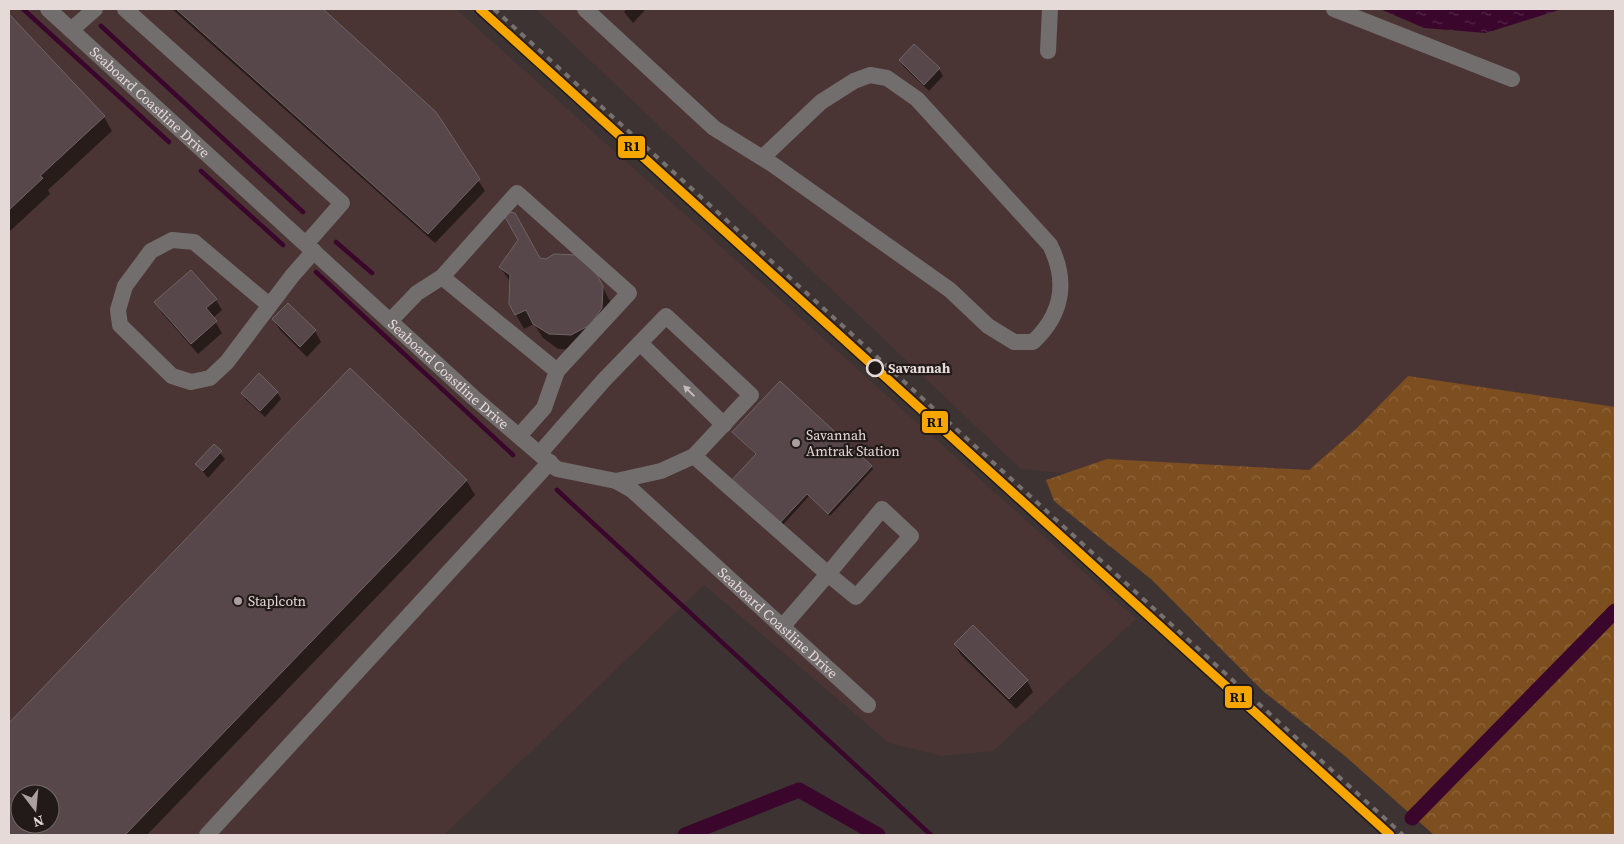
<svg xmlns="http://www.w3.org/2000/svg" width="1624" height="844" font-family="'Source Serif 4',serif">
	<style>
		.built { fill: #4b3534; fill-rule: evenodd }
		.forest { fill: url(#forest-crowns) }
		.water { fill: url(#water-ripples) }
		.shadow { fill: #0007; fill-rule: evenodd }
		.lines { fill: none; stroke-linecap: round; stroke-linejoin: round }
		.stream { stroke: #3a062c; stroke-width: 4.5 }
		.canal { stroke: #3a062c; stroke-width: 15 }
		.building { fill: #58474a; stroke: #6d6465; fill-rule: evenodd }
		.minor { stroke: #736e6e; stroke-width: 16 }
		.rail { stroke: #76706f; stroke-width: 4; stroke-dasharray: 6 6; stroke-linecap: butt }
		.rail-1-casing { stroke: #221a19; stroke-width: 12 }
		.rail-1 { stroke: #f7a600; stroke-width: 9 }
		.oneway { fill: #c4bab9 }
		.stop-dot { fill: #221a19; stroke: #e6dad9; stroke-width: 2.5 }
		.poi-dot { fill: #aba09f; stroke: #221a19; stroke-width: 2 }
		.labels { text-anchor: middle; stroke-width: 4.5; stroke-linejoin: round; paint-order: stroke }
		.street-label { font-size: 14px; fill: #e6dad9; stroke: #221a19 }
		.stop-label { font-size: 14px; font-weight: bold; fill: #e6dad9; stroke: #221a19; text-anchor: start }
		.poi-label { font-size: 14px; fill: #e6dad9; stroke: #221a19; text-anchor: start }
		.line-badge { stroke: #221a19; stroke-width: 2 }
		.pale-badge-label { font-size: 14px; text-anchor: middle; font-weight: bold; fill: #111 }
	</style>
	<defs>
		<pattern id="forest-crowns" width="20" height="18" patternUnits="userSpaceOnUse" patternTransform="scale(1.25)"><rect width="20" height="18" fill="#7d4e1f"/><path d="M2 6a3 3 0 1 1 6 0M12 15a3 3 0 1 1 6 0" fill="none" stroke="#8f673f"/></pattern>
		<pattern id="water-ripples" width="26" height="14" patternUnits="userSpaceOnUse" patternTransform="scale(1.25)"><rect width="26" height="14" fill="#3a062c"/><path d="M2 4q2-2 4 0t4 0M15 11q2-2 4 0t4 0" fill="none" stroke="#562a4a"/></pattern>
	</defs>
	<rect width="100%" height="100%" fill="#3d3332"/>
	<g class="built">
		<path d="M9,9H456L1136,619L993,751L942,756L889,743L704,585L444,835H9ZM20,794H50V824H20Z"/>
		<path d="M536,9H1615V435L1515,457L1168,484L1021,469Z"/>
	</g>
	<path class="forest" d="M1408,376L1615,407V835H1434L1345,756L1263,691L1152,580L1054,501L1046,480L1107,459L1309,470L1357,428Z"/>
	<path class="water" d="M1380,9H1562L1486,33L1424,28Z"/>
	<g class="shadow">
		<path d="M172,9H321L435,113L485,191L435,243Z"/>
		<path d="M627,9H646L633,23L624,12Z"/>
		<path d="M9,16L104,117L112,131L48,190L50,194L9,232Z"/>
		<path d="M915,46L939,69L943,76L929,91L904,67L900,61Z"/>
		<path d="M539,260L600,282L610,301L609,323L598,339L579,350L558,349L543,338L534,324L524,329L510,304L511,283L500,267Z"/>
		<path d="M216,300L222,310L213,318L222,333L198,354L162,313L156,302Z"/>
		<path d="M273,320L315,331L321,342L307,357L280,330Z"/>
		<path d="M350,370L466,480L475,495L147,835H9V725ZM20,794H50V824H20Z"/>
		<path d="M277,392L281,399L265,417L246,400L242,393Z"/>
		<path d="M733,432L871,466L873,469L830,516L809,496L781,527L756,455Z"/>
		<path d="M214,446L225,459L208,478L197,464Z"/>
		<path d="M955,645L1027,681L1033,692L1016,709L961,655Z"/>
	</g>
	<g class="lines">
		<g class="stream">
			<path d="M23,9L169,142"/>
			<path d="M101,26L303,212"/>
			<path d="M201,171L283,245"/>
			<path d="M336,242L372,273"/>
			<path d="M316,272L513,455"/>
			<path d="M557,490L931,835"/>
		</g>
		<g class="canal">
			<path d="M1412,818L1615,611"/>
			<path d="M685,835L799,790L878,835"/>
		</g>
	</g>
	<g class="building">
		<path d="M176,9H323L436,112L480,179L428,234Z"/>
		<path d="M9,14L105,116L40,176L43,178L9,210Z"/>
		<path d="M914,44L940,68L924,85L899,60Z"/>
		<path d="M508,212L515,213L540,258L546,259L554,254L577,255L592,266L603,286L602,308L590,325L571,335L549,334L533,324L526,310L515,315L509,304L510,275L499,267L518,240L505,217Z"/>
		<path d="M191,270L217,299L206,308L217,321L191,344L154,302Z"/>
		<path d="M288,303L316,330L300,347L272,319Z"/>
		<path d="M350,368L467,480L125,835H9V723ZM20,794H50V824H20Z"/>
		<path d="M259,373L278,392L260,411L241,393Z"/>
		<path d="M780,381L872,466L828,514L807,494L778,525L731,481L756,454L732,432Z"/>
		<path d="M214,444L222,451L203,471L195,464Z"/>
		<path d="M973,625L1028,680L1009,699L954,644Z"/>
	</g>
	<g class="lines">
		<g class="minor">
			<path id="s1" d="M48,9L473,397L557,469L616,481L632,490L868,705"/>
			<path d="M125,9L342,203L306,244"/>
			<path d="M585,9L714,128L772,164L950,290L988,326L1014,342H1033C1063,314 1068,281 1050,245L917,99L887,78L870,75L854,81L821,102L762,158"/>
			<path d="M1334,9L1512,79"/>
			<path d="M71,30L95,9"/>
			<path d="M1048,51L1050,9"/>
			<path d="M442,277L517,193L629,293L557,371"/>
			<path d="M269,305L194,242L172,240L151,251L125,286L118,310L120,325L172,376L191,382L210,378L227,362L292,276L314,251"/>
			<path d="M390,321L417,293L442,277L557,371L544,408L519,436"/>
			<path d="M640,343L724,425"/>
			<path d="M540,453L604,380L666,316L751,395L694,456L661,471L616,481"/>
			<path d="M694,456L828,574L782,627"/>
			<path d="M882,509L911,536L856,597L828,574Z"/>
			<path d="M207,835L550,462"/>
		</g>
		<path class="rail" d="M494,9L1403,835"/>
		<g class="rail-1-casing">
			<path id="rail-1" d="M480,9L1390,835"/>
		</g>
		<use href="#rail-1" class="rail-1"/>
	</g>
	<defs><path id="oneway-solid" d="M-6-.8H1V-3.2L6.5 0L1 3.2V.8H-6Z" transform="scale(1.25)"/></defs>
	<use class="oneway" href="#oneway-solid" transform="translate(689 391) rotate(-136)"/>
	<circle class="stop-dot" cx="875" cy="368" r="8"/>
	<g class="poi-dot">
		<circle cx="796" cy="443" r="5"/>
		<circle cx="238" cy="601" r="5"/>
	</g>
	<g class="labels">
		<g class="street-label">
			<text dy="5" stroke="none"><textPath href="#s1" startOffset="138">Seaboard Coastline Drive</textPath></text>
			<text dy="5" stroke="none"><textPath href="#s1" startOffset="542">Seaboard Coastline Drive</textPath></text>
			<text dy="5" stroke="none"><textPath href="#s1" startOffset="962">Seaboard Coastline Drive</textPath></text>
		</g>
		<g class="stop-label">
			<text x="888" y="373">Savannah</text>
		</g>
		<g class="poi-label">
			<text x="806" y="440">Savannah<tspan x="806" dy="16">Amtrak Station</tspan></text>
			<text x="248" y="606">Staplcotn</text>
		</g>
	</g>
	<g class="line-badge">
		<rect x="617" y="135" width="29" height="24" rx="5" fill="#f7a600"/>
		<rect x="921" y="410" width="28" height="24" rx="5" fill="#f7a600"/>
		<rect x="1224" y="685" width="29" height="24" rx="5" fill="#f7a600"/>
	</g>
	<g class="pale-badge-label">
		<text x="632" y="151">R1</text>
		<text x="935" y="427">R1</text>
		<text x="1238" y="702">R1</text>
	</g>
	<rect width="1624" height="844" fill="none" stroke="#e6dad9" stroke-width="20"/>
	<g transform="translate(35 809) rotate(164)"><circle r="24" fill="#221a19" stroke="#706766"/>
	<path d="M0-4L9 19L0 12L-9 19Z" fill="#aba09f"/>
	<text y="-8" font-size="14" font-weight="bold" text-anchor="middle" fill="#e6dad9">N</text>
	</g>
</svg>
